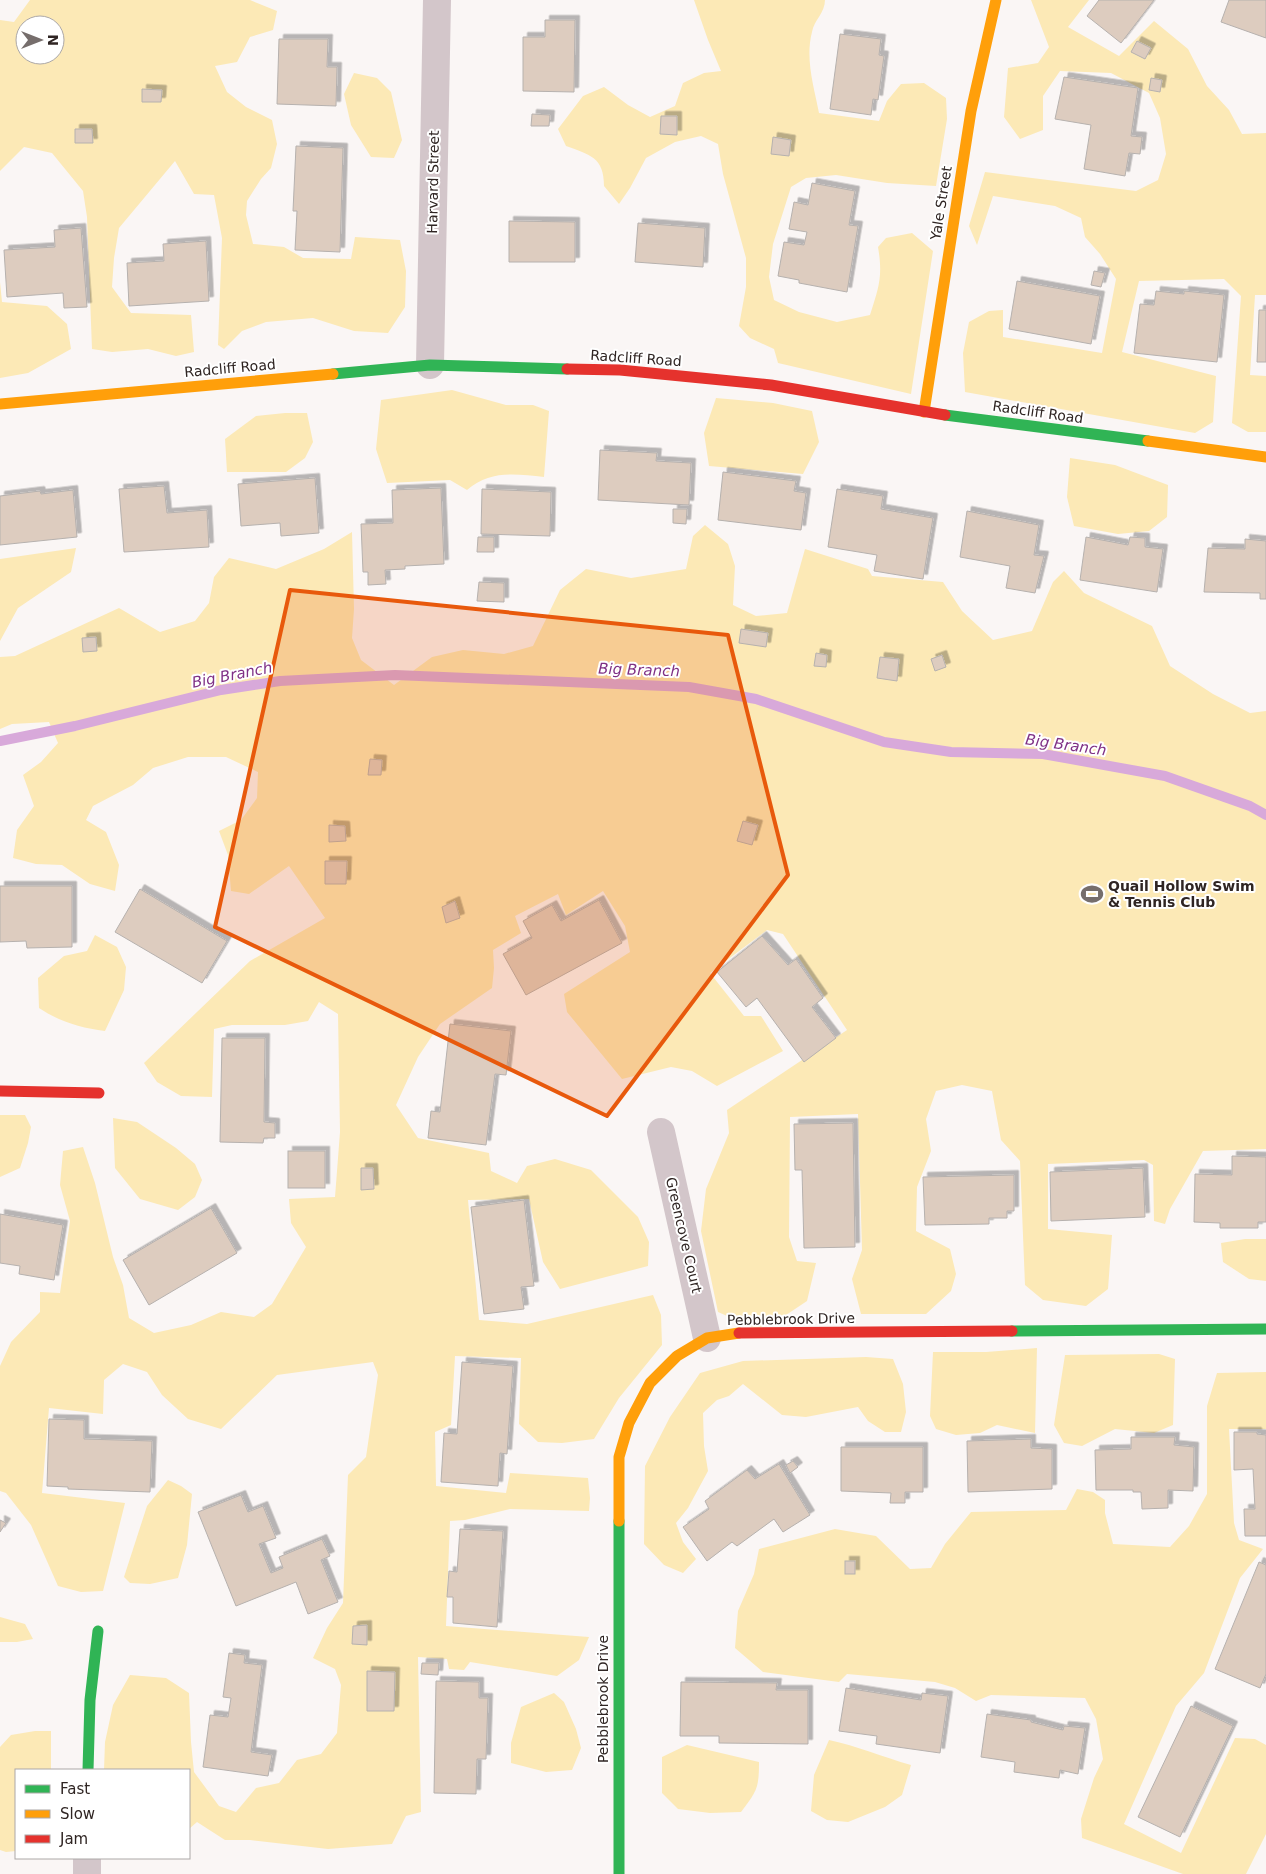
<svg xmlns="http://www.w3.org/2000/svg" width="1266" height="1874" font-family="'DejaVu Sans',sans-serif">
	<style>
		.green { fill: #fce9b6; fill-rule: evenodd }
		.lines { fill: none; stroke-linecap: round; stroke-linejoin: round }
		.stream { stroke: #d8a9da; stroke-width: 10 }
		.building { fill: #ddccbf; stroke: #b6b1ae; filter: url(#shadow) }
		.street { stroke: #d3c6ca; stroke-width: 28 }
		.fast { stroke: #30b455; stroke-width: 11 }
		.slow { stroke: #ff9f0a; stroke-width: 11 }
		.jam { stroke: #e5322d; stroke-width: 11 }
		.marked { fill: #e8590c; fill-opacity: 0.2; stroke: #e8590c; stroke-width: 4; stroke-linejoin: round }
		.labels { text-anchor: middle; stroke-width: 4; stroke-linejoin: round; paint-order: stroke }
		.street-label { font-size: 14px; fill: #2f2523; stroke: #fff }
		.poi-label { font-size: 14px; font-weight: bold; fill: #2f2523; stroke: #fff; text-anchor: start }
		.water-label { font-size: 15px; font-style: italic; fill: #7f3085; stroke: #fff }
	</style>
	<defs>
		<filter id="shadow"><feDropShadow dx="4.5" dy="-4.5" stdDeviation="0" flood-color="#0004"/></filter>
	</defs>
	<rect width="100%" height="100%" fill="#faf6f5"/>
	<g class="green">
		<path d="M30,0H250L277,11L273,30L250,37L237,62L215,66L227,92L246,107L272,120L277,144L271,168L261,179L247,201L246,215L253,244L284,247L303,258L351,259L355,237L400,240L406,271L405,307L388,333L354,331L313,318L266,322L242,331L224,349L218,345L222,238L214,195L194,194L175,161L119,228L114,258L112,287L131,313L191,315L194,352L176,356L148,349L112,352L92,349L87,217L83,191L52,153L24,147L0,171V20L14,22ZM25,25H55V55H25Z"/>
		<path d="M694,0H825C825,13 814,20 812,32C805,59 814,87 819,113L879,121L887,101L901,84L924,83L946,98L947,119L936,186L887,183L836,175L806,178L791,187L773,244L769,277L774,300L799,312L837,322L870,315C879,287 883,276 878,247L886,238L912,233L933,251L911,394L778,363L774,349L750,338L739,326L746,287V258L723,174L718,144L701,136L675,142L646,158L630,188L619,204L604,186C604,157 590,155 566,146L558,129L583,96L604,87L628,105L650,117L675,106L683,83L704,73L721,71L708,40Z"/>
		<path d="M1031,0H1089L1068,27L1119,56L1154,21L1188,49L1207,86L1229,110L1242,134L1266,133V295H1255L1250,375L1266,376V432H1248L1232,423L1241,296L1224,279L1139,281L1122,352L1216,376L1213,422L1195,433L965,392L963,353L969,322L989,311L1003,310V337L1102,353L1116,279L1100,254L1085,237L1081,218L1055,206L993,196L977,245L969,226L985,172L1136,191L1158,180L1166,154L1160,118L1149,93L1111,73L1060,71L1043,96V130L1020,139L1004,117L1008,68L1038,63L1049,47Z"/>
		<path d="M354,73L377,78L391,92L402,140L394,158L371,157L351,125L344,94Z"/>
		<path d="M0,282L2,302L47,306L67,324L71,349L28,373L0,378Z"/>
		<path d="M452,390L506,405H533L549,411L544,477C515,474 490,470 467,490L450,480L387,483L376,449L381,400Z"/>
		<path d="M716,398L773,403L812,411L819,442L803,474L709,466L704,433Z"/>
		<path d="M285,413H307L313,442L305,458L286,472H227L225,439L256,416Z"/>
		<path d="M1070,458L1115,465L1168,485L1167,517L1149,531L1118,534L1074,526L1067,497Z"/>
		<path d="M705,525L728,544L735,566L733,605L756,616L787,613L805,549L868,569L872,576L943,582L962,611L993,640L1032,631L1053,582L1064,571L1084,593L1152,626L1170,666L1213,694L1250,713L1266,711V1149L1203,1151L1170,1209L1165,1224L1154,1221L1153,1165L1144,1160L1048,1164V1229L1112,1235L1108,1289L1086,1306L1043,1300L1025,1285L1020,1161L1001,1140L992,1091L962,1085L936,1091L926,1119L931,1151L917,1187L916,1231L950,1249L956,1274L951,1291L926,1314H861L852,1279L862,1250L858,1114L790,1117L789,1237L797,1261L816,1263L807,1301L786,1315L757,1329L718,1312L701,1231L706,1189L729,1133L727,1110L847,1030L783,934L767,930L710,973L744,1016H761L783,1051L717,1086L692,1071L671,1067L622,1079L567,1012L564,994L630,952L625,926L603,891L566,915L558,894L515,916L521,933L493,950L494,968L492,988L440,1024L418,1057L396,1105L418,1138L489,1153L491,1171L517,1183L527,1166L555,1159L591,1170L638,1217L649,1242L648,1266L560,1289L543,1262L529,1199L468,1200L479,1320L527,1324L653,1295L661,1315L662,1345L619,1398L594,1439L562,1443L538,1442L519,1424L521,1358L455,1356L451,1425L435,1432L436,1486L506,1493L510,1473L588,1478L590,1498L589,1511L510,1509L465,1520L450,1521L446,1626L589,1637L579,1660L557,1676L470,1662L464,1670L449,1669L447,1659L418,1657L421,1812L406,1816L392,1844L328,1849L250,1840H225L197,1822L189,1829V1770H104L105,1742L113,1705L130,1675L166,1678L189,1693L191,1742L194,1772L219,1806L236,1812L256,1788L279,1783L297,1760L321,1754L337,1733L341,1685L335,1669L313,1658L327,1628L343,1603L348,1475L366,1457L378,1375L373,1362L277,1375L221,1429L188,1419L162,1395L147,1372L123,1364L104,1380L103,1414L49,1408L42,1493L125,1503L103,1591L81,1592L58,1586L31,1525L6,1493L0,1491V1366L11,1342L40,1312V1292L60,1293L70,1221L60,1185L63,1151L83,1147L95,1183L113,1257L123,1285L129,1318L154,1333L191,1325L221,1312L254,1317L272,1304L306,1247L291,1223L289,1199L335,1197L340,1132L338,1014L319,1002L308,1021L285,1025H232L214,1029L212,1097L181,1096L157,1082L144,1063L250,961L325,918L289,866L249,894L231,891L228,855L219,831L241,820L257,798L258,772L226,757H188L153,768L133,785L93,806L86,820L106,832L119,865L115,891L90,884L62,865L36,864L13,858L17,830L34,806L23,775L41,762L58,743L49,722L12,724L0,729V657L15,656L119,608L160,632L195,621L209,603L214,577L229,558L276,569L324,549L352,532L354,609L352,638L361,660L394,685L432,657L463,650L504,654L533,646L560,590L586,569L631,578L686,569L693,536Z"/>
		<path d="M76,548L71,572L18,608L0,641V559Z"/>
		<path d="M95,935L117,947L126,967L124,990L105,1031C81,1028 60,1022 39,1008L38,978L64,956L87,951Z"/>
		<path d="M0,1115H25L31,1127L28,1143L20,1168L0,1177Z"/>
		<path d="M113,1118L137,1122L176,1148L195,1164L202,1180L195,1197L178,1210L140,1199L115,1168Z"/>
		<path d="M1245,1239H1266V1281L1249,1279L1223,1262L1221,1243Z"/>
		<path d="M1037,1348L1035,1433L997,1425L980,1433L956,1435L936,1429L930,1416L933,1352H986Z"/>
		<path d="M1159,1354L1175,1359L1173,1425L1154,1433L1115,1429L1082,1446L1064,1443L1054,1425L1065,1355Z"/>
		<path d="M866,1357L893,1359L903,1384L906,1412L901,1432H885L868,1421L858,1407L806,1417L782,1415L743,1384L729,1396L717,1400L703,1413L704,1446L708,1471L688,1508L676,1523L683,1542L696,1559L683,1573L664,1565L644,1544L645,1466L670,1417L700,1373L743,1361Z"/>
		<path d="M1266,1372V1429H1229L1234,1523L1239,1540L1263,1549L1240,1578L1204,1673L1176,1706L1124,1824L1181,1853L1235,1738L1255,1739L1266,1745V1834L1246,1874H1183L1082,1838L1081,1819L1094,1778L1103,1759L1096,1719L1085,1698L991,1695L976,1701L955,1688L935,1682L847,1674L839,1682L763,1672L735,1648L738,1611L754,1574L759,1549L835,1529L876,1536L910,1569L931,1568L945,1544L971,1512L1066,1510L1077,1489L1093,1492L1105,1500V1513L1113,1544L1170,1547L1189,1526L1207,1494V1406L1217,1373Z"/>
		<path d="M168,1480L181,1486L192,1494L187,1545L178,1578L150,1584L130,1583L124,1577L147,1506Z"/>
		<path d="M0,1617L25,1624L33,1639L17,1642H0Z"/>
		<path d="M554,1693L564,1702L576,1729L581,1748L572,1770L546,1772L511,1763V1743L521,1707Z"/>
		<path d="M35,1731H51V1770H16V1851L6,1852L0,1850V1747L11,1735Z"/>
		<path d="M829,1740C857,1746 883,1757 911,1765L902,1795L885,1807L848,1822L827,1820L811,1811L814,1775Z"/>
		<path d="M687,1745L759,1762C759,1788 757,1791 741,1812L710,1813L678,1809L662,1793V1757Z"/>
	</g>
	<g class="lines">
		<path class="stream" d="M0,741L75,726L221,690L280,681L395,675L689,687L756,699L884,742L951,752L1043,754L1165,776L1250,806L1266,815"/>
	</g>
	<g class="building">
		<path d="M1099,0H1154L1121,43L1087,16Z"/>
		<path d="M1229,0H1266V38L1221,22Z"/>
		<path d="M545,20H575L574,92L523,91V37H545Z"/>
		<path d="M840,34L881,39L879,55L884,56L878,100L873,99L871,115L830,109Z"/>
		<path d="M279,39H328L327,67H337L336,106L277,104Z"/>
		<path d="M1137,41L1151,48L1145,59L1131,52Z"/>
		<path d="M1064,77L1138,88L1131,136L1142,137L1140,154L1129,153L1125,176L1084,169L1091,125L1055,119Z"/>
		<path d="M1151,78L1162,80L1160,92L1149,90Z"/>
		<path d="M142,89L162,90L161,102H142Z"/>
		<path d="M532,114L550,115L549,126H531Z"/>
		<path d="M661,116H677V135L660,134Z"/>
		<path d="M75,129H92L93,143H75Z"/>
		<path d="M773,137L791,140L789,156L771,154Z"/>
		<path d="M296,146L343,148L340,252L295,250L297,211H293Z"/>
		<path d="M812,183L855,191L849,225L858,226L847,292L799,283V280L778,276L784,242L804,245L807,232L789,229L794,202L808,205Z"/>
		<path d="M509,221L575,222V262H509Z"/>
		<path d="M638,223L705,228L703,267L635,262Z"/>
		<path d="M81,228L87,307L64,308L63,293L7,297L4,250L55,247L54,230Z"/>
		<path d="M206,241L209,301L129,306L127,263L164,261L163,244Z"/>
		<path d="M1094,271L1105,273L1101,287L1091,285Z"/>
		<path d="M1017,281L1100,296L1091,344L1009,329Z"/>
		<path d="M1156,291L1184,294V291L1224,295L1217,362L1134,353L1140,304L1154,305Z"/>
		<path d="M1259,310H1266V362H1257Z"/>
		<path d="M600,450L657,453L656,461L691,463L689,505L598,500Z"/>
		<path d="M723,472L796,481L794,491L806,493L801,530L718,520Z"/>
		<path d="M315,478L319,533L281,536L280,523L241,526L238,484Z"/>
		<path d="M164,486L167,513L207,510L209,547L124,552L119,489Z"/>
		<path d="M441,488L444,564L405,566V569L385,570L386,584L368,585V572H363L361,524L393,523L392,490Z"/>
		<path d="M482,489L551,492L550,536L481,534Z"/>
		<path d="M837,489L883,496L881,509L933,518L923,579L874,571L877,555L828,547Z"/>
		<path d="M73,490L77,537L0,545V496L40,491L41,494Z"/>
		<path d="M673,509H687L686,524L673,523Z"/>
		<path d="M967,511L1039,525L1034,555L1044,556L1035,593L1006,588L1010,566L960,557Z"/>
		<path d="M478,537H494V552H477Z"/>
		<path d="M1086,537L1128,545L1130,537L1145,538V547L1163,549L1157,592L1080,580Z"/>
		<path d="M1245,539L1266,541V599H1260V593L1204,592L1208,548L1245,549Z"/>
		<path d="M479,582L504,583V602L477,601Z"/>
		<path d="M741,629L768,633L766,647L739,643Z"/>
		<path d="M96,637L97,651L83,652L82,638Z"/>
		<path d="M816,653L827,655L826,667L814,666Z"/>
		<path d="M942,655L946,667L935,671L931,659Z"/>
		<path d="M880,657L899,659L897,681L877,678Z"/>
		<path d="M370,759L382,760L381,775H368Z"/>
		<path d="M743,821L758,825L752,845L737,841Z"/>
		<path d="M329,825L345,826L346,841L329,842Z"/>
		<path d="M325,861H347L346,884H325Z"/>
		<path d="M0,886H72V947L27,948L26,941L0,942Z"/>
		<path d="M140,889L227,941L202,983L115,932Z"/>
		<path d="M599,900L622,943L526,995L503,954L532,938L523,921L552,905L561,921Z"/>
		<path d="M455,901L460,918L446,923L442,907Z"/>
		<path d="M762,936L788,965L796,959L823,998L812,1007L836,1038L804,1062L757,998L746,1007L717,972Z"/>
		<path d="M450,1024L511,1031L506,1075L495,1074L486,1145L428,1138L431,1111L440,1112Z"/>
		<path d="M222,1038H265L264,1122L275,1123V1138H264L263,1143L220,1142Z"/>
		<path d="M853,1123L855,1247L804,1248L802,1170H795L794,1124Z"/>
		<rect x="288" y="1151" width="37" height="37"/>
		<path d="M1232,1156L1266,1157V1222H1258V1228H1220V1223L1194,1222L1195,1174L1232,1175Z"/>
		<path d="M361,1168H373L374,1189L361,1190Z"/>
		<path d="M1143,1168L1145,1217L1051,1221L1050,1172Z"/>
		<path d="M1014,1175V1211H1007V1218H989V1224L925,1225L923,1177Z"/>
		<path d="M524,1200L534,1286L521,1287L524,1309L484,1314L471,1207Z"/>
		<path d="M211,1208L237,1253L149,1305L123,1260Z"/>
		<path d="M0,1214L63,1225L54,1280L19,1274L20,1266L0,1263Z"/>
		<path d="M462,1362L513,1366L507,1454L500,1453L498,1486L441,1482L444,1433L457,1434Z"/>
		<path d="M49,1419L84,1420V1439L152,1441L150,1492L68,1489V1487L47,1486Z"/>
		<path d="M1234,1432H1257V1434L1266,1435V1536H1245L1244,1509H1255L1253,1469L1234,1470Z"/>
		<path d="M1131,1437H1175L1174,1445L1194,1447L1193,1491L1168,1490V1508L1142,1509L1141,1492H1133V1490H1096L1095,1450L1131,1449Z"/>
		<path d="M1031,1439V1448L1052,1449V1489L968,1492L967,1441Z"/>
		<path d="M841,1447H923V1492H905V1503H890L891,1493L841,1491Z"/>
		<path d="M793,1461L798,1467L790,1473L786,1465Z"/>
		<path d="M779,1464L810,1515L783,1532L774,1519L737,1546L732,1542L707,1561L683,1527L709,1509L705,1501L747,1470L755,1479Z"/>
		<path d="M241,1495L248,1512L263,1506L276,1538L259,1544L271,1573L283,1568L279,1557L322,1539L330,1556L321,1560L338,1602L308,1614L296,1582L236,1606L198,1512Z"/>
		<path d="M0,1520L6,1523L0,1532Z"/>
		<path d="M460,1529L503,1531L497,1627L453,1623V1597H447L449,1571L457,1572Z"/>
		<rect x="845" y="1561" width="10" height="13"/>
		<path d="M1259,1562L1266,1565V1674L1260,1688L1215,1669Z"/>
		<path d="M367,1625V1645L352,1644L353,1626Z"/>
		<path d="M229,1653L245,1655L244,1663L262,1665L251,1752L272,1755L268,1776L203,1767L210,1715L228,1717L231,1698L223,1697Z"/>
		<path d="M422,1663H439L438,1675L421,1674Z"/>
		<path d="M367,1671L395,1672L394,1711H367Z"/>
		<path d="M436,1681L479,1682V1698H488L486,1759H477L476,1794L434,1793Z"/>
		<path d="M681,1682L777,1683L776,1690H808V1744L719,1743V1736H680Z"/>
		<path d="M846,1688L921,1700L922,1693L948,1696L940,1753L876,1744L877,1736L839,1731Z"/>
		<path d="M1191,1706L1233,1726L1180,1837L1138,1817Z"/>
		<path d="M987,1714L1031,1720V1722L1063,1730L1064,1726L1085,1728L1078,1774L1060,1770L1059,1778L1014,1772L1015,1762L981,1757Z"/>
	</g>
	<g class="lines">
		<g class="street">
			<path d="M430,365L437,0"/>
			<path d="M661,1132L707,1338"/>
			<path d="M87,1874V1858"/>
		</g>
		<g class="fast">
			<path d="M333,374L430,365L567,369"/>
			<path d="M945,415L1148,441"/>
			<path d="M1012,1331L1266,1329"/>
			<path d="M619,1521V1874"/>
			<path d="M88,1770L90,1700L98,1631"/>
		</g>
		<g class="slow">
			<path d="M0,404L333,374"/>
			<path d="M924,412L971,111L996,0"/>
			<path d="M1148,441L1266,457"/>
			<path d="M619,1521V1457L629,1423L650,1383L677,1356L707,1338L739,1333"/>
		</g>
		<g class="jam">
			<path d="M567,369L620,370L771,385L945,415"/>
			<path d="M0,1091L99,1093"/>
			<path d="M739,1333L1012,1331"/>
		</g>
	</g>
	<path class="marked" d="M290,590L728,635L788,875L607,1116L215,927Z"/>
	<defs>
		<g id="stadium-bare" transform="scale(1.725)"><path d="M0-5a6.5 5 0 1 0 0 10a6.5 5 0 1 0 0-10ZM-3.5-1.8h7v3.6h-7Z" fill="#766e6c" stroke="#fff" stroke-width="2.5" paint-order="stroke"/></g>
	</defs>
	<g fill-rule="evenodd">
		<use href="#stadium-bare" x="1092" y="894"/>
	</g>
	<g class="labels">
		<g class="street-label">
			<text transform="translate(433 182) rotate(-89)" y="5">Harvard Street</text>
			<text transform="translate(941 203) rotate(-81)" y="5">Yale Street</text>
			<text transform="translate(636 358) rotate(4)" y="5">Radcliff Road</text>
			<text transform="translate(230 368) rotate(-5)" y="5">Radcliff Road</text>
			<text transform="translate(1038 412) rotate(8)" y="5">Radcliff Road</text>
			<text transform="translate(684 1235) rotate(77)" y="5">Greencove Court</text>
			<text transform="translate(791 1319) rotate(-1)" y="5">Pebblebrook Drive</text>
			<text transform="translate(603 1699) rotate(-90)" y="5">Pebblebrook Drive</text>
		</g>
		<g class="poi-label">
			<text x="1108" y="891">Quail Hollow Swim<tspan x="1108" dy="16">&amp; Tennis Club</tspan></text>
		</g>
		<g class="water-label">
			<text transform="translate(639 670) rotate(2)" y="5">Big Branch</text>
			<text transform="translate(232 675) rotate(-11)" y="5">Big Branch</text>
			<text transform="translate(1066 745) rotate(8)" y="5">Big Branch</text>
		</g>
	</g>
	<rect x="15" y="1769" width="175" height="90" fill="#ffffff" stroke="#aca8a7"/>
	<rect x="25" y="1785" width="25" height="8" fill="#30b455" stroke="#aca8a7"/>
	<text x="60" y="1794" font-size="15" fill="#2f2523">Fast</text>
	<rect x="25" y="1810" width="25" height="8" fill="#ff9f0a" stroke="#aca8a7"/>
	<text x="60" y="1819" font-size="15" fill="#2f2523">Slow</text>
	<rect x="25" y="1835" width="25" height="8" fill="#e5322d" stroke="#aca8a7"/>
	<text x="60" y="1844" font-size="15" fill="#2f2523">Jam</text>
	<g transform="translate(40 40) rotate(90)"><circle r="24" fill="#ffffff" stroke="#aca8a7"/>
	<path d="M0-4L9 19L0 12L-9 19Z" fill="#766e6c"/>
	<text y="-8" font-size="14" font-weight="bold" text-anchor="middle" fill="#2f2523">N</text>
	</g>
</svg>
